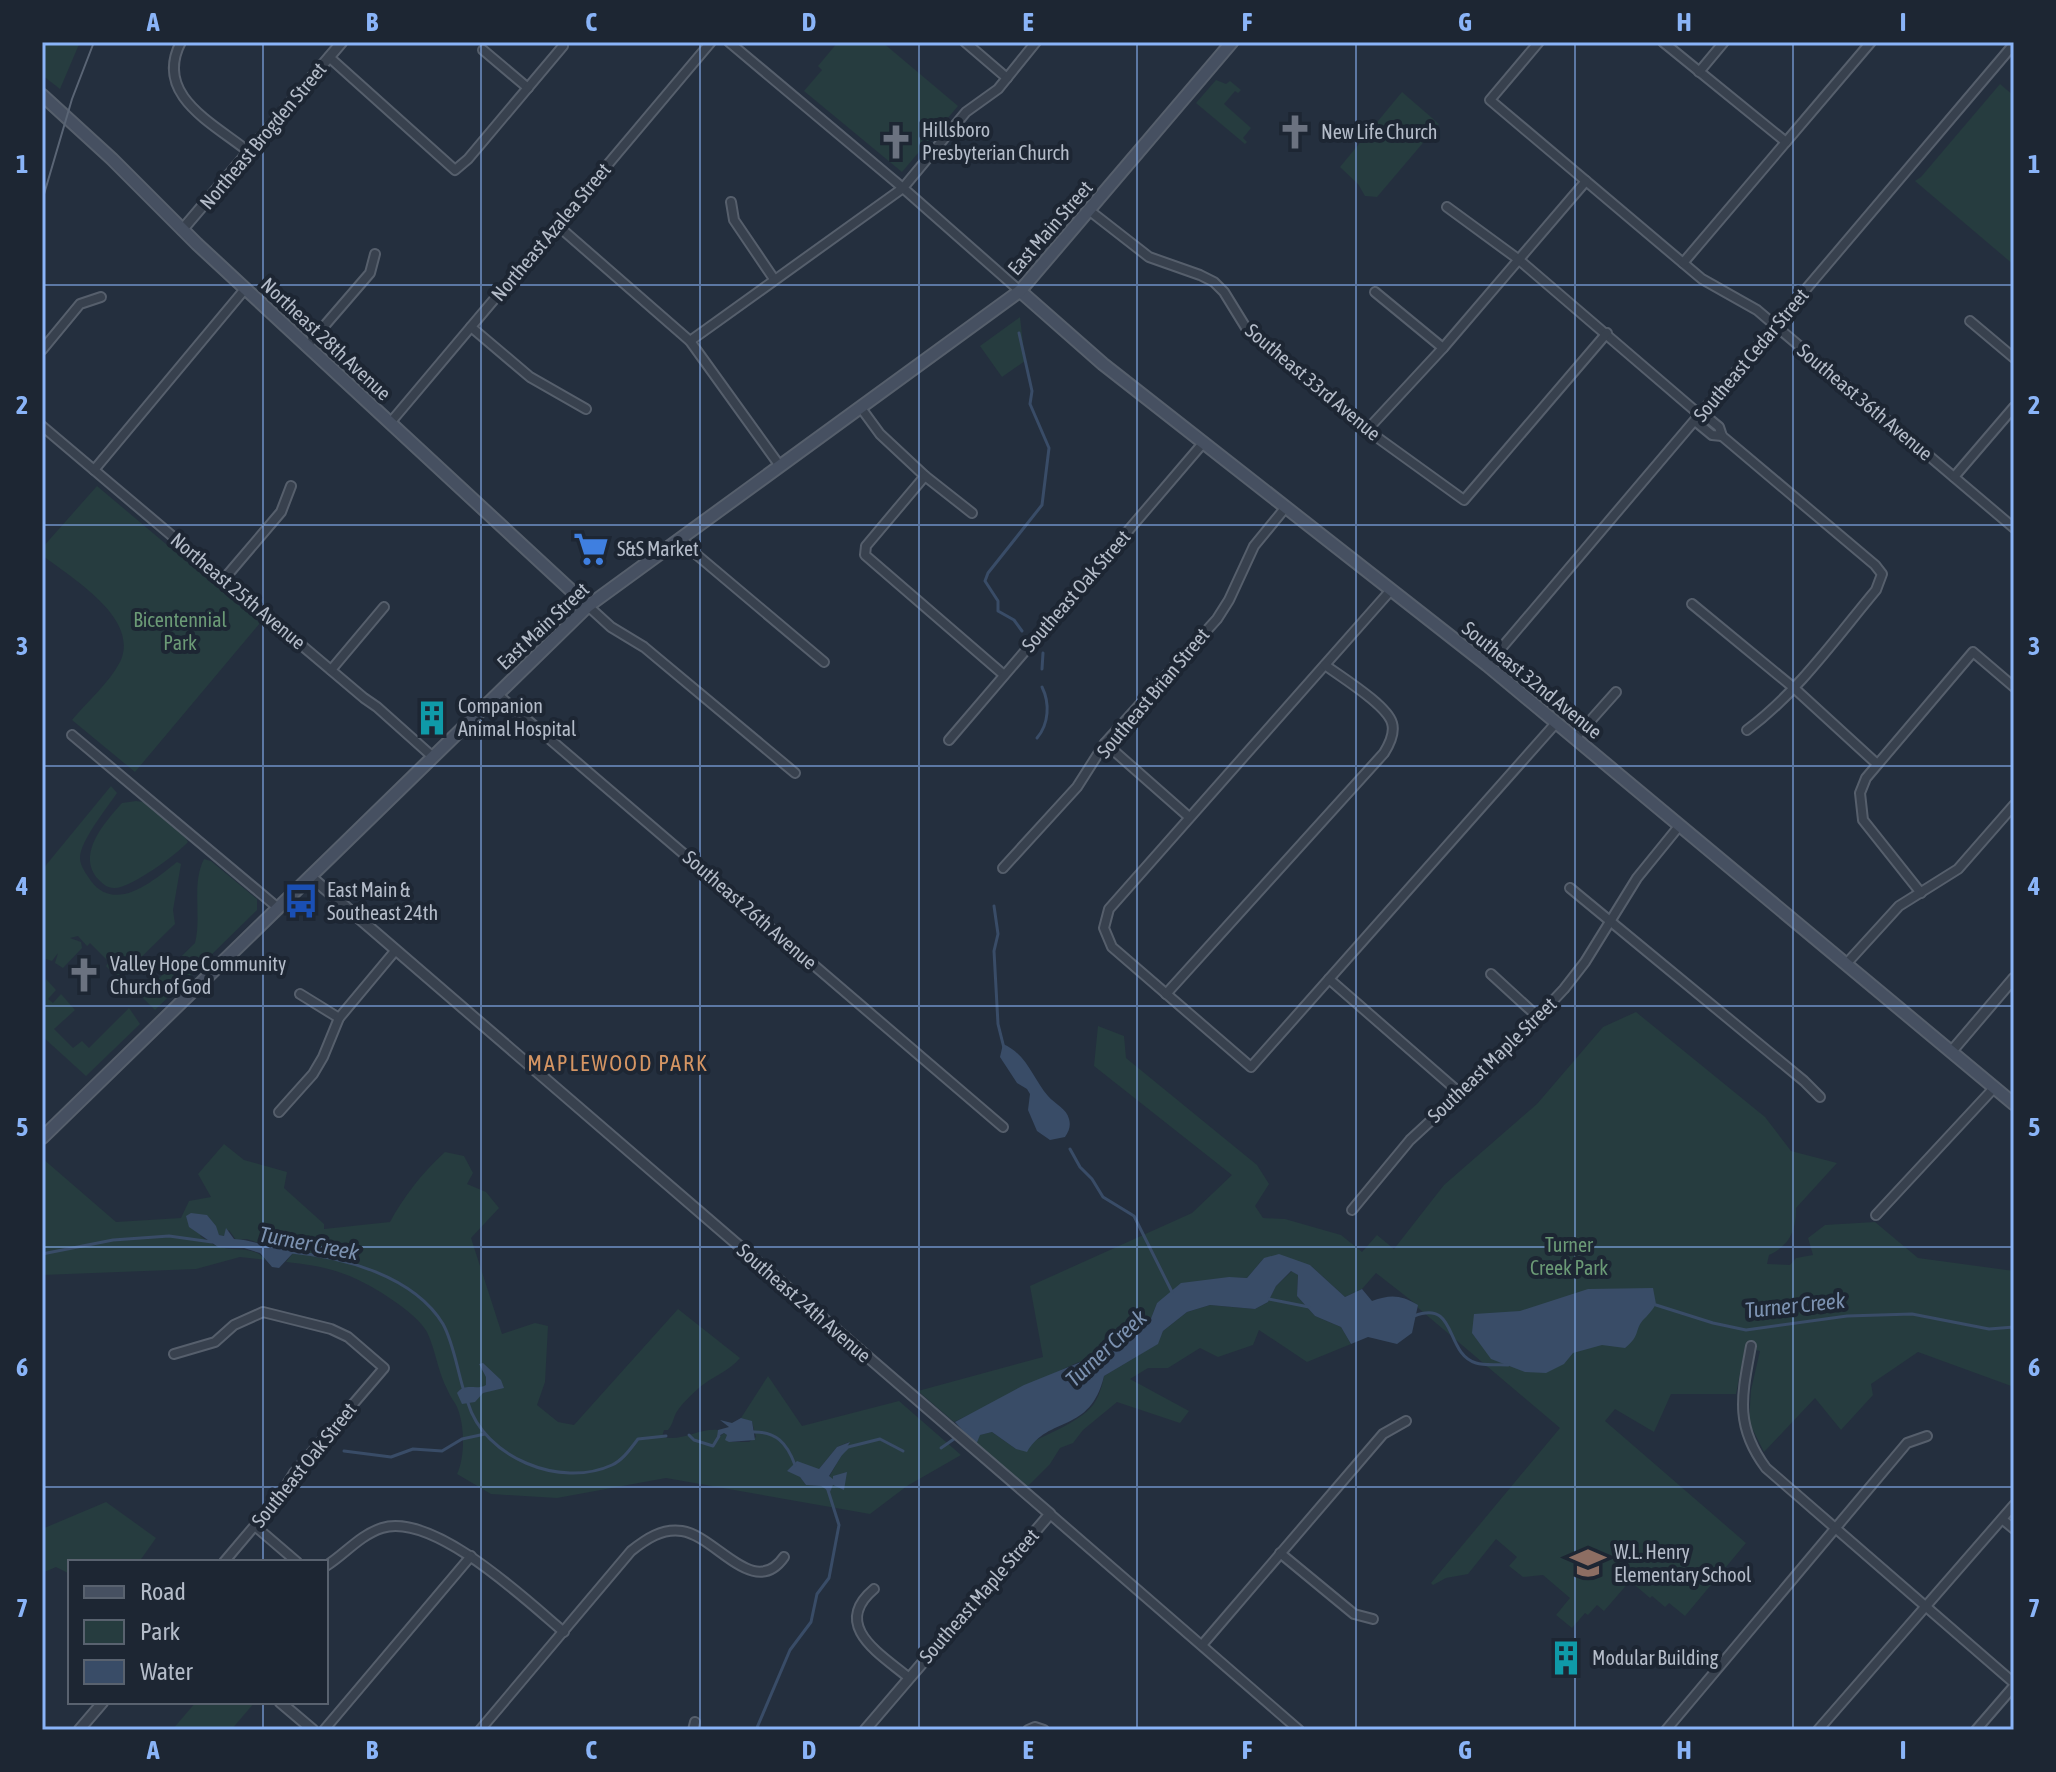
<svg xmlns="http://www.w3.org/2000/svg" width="2056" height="1772" font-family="'Asap Condensed',sans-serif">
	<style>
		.green { fill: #263c3f; fill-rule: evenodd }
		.water { fill: #394c67 }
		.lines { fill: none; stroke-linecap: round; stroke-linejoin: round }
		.stream { stroke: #394c67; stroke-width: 3 }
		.minor-casing { stroke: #565f6c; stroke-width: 12 }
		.tertiary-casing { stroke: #565f6c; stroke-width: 13 }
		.secondary-casing { stroke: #565f6c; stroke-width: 15 }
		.minor { stroke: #38414e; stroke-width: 8 }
		.tertiary { stroke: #38414e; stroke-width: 9 }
		.secondary { stroke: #465061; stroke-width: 11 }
		.tram { stroke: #5a6575; stroke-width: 2 }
		.grid { fill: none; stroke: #8ab4f8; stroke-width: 2; stroke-opacity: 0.55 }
		.labels { text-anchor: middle; stroke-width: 8; stroke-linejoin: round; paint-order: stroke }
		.poi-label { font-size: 20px; fill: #b4bcc9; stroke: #1d2633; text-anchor: start }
		.street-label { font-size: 20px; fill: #b4bcc9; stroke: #1d2633 }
		.park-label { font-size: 20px; fill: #6b9a76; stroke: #1d2633 }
		.neighbourhood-label { font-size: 22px; letter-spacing: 2px; fill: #d59563; stroke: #1d2633 }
		.water-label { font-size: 22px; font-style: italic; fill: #7c92b1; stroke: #1d2633 }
		.neatline { fill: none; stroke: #8ab4f8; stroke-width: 3 }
		.grid-label { font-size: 26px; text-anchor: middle; font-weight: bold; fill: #8ab4f8 }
	</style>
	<rect width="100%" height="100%" fill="#242f3e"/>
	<g class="green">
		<path d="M42,42H80L60,89L42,75Z"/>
		<path d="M838,42H882L958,106L902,172L804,91L822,70L818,66Z"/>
		<path d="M1216,80L1226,84L1230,81L1241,90L1238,93L1235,91L1224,104L1251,128L1243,138L1247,142L1245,144L1196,103Z"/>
		<path d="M2000,84L2014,96V265L1915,181L1921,177Z"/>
		<path d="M1402,92L1439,124L1377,197L1365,196L1358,184L1340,167Z"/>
		<path d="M1020,317L1025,361L1002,377L980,346Z"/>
		<path d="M97,486L260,623L135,772L72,720C87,702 109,683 120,662C141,618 71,578 42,555V548Z"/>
		<path d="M111,786L117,793C107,808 80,841 80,858C80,866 87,875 91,881C116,914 154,880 177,862L181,864L173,910L175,924L121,977L116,976L106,966L109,962L90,943L87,946L78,936L70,938L81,942L82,948L63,968L55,963L58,953L52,961L46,959L42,970V870Z"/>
		<path d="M136,801L144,802L185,837L188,842C177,854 130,889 114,888C107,888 103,884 98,879C76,854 105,822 122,803Z"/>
		<path d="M204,859L211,861L257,899V910L155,1010L141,996L195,943C202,916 191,885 204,859Z"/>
		<path d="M46,979L56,990L48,999L53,1003L61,994L75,1010L54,1029L73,1048L82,1041L89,1048L129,1008L140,1024L86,1076L42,1036V993Z"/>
		<path d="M1636,1012L1765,1117L1791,1151L1837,1163L1796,1208C1796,1231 1790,1245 1769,1255L1767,1264L1790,1265L1796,1258L1813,1255L1808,1238L1825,1225L1875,1222L1918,1258L2014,1271V1387L1918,1352L1871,1384L1873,1395L1841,1430L1815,1398L1764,1452L1749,1422L1751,1390L1760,1351L1745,1347L1736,1394H1671L1654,1432L1615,1409L1605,1421L1746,1543L1685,1616L1669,1603L1665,1607L1652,1596L1650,1598L1630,1581L1604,1611L1597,1605L1588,1615L1585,1613L1572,1628L1556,1615L1570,1598L1543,1575L1523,1577L1509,1566L1517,1557L1496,1539L1468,1574L1446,1578L1433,1585L1431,1583L1560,1428L1417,1307V1305L1376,1273L1362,1289L1345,1297L1310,1265L1264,1258L1247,1278C1214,1276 1187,1290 1157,1303L1150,1321L1118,1347L1074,1364L954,1422L918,1391L1043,1357L1030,1286L1192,1213L1232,1175L1094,1066L1098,1026L1124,1036L1126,1058L1257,1165L1269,1184L1255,1206L1263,1218L1285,1219L1341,1235L1362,1252L1377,1235L1394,1249L1444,1185L1537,1104L1603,1027Z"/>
		<path d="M224,1144L244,1160L287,1172L284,1188L324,1224V1229L390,1222C404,1196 423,1172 445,1152L464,1156L473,1173L467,1184L486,1192L499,1208L471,1238L502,1334L535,1323L548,1326L545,1382L537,1405L558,1422L574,1425L678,1309L740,1358C729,1371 716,1375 704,1384C696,1390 681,1404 676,1413C673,1419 673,1424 668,1430H664L662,1437C682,1442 699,1428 718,1430V1438L724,1433L727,1435L729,1442H749L756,1437L752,1422L741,1418L768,1376L802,1426L899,1401L961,1455L907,1486L870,1514L666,1478L557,1498L491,1494L457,1474C465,1457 465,1426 457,1407C455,1402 450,1397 448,1391C438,1373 436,1351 427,1332C416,1312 373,1286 352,1277C331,1268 308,1264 286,1262L293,1253L291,1247L273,1248L247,1239L236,1240L229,1230L224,1236L219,1235L216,1229L200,1236C205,1239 211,1244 217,1246C234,1253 252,1244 266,1260L240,1257L196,1269L42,1275V1158L116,1222L181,1218L189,1201L211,1197L198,1174ZM849,1442L829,1477L834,1480L830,1491L821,1486L806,1485L800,1477L819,1469L837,1447Z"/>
		<path d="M1292,1271L1298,1275L1297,1296L1315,1316L1341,1327L1351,1344L1307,1362L1259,1330L1253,1345L1218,1357L1200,1348L1168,1368H1148L1130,1379L1189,1411L1180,1423L1117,1402L1083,1430L1073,1443L1060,1448L1050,1464L1027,1487L976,1445L979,1435L992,1432L1016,1449C1037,1439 1079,1423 1093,1405C1099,1397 1102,1386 1104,1376L1157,1344L1163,1331L1187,1312L1210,1305L1255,1309L1268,1302L1276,1286Z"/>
		<path d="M106,1502L156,1538L139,1562H70V1574L56,1567L42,1573V1529Z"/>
		<path d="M196,1702H255L231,1730H172Z"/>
	</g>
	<g class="water">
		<path d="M1003,1044C1027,1054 1033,1079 1048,1096C1055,1104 1067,1109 1069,1119C1071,1126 1069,1131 1065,1137L1050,1140L1037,1131L1028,1110L1030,1094L1027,1089L1017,1083L1000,1057Z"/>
		<path d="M191,1213L207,1215L216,1226L219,1235L224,1236L226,1228L234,1239C254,1240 270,1249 291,1247L293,1253L279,1268L272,1267L260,1253L244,1248L218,1247L189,1227L186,1216Z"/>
		<path d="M1279,1254L1310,1265L1345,1297L1362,1289L1372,1301C1391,1294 1401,1295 1418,1305L1412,1333L1397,1344L1368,1337L1351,1344L1341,1327L1315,1316L1297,1296L1298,1275L1291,1271L1276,1286L1268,1302L1255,1309L1210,1305L1187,1312L1163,1331L1158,1344L1104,1376C1090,1434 1049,1415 1027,1452L1016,1449L992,1432L980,1435L976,1445L955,1422L1024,1385L1118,1347L1150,1321L1157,1303L1181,1283L1229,1277L1247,1278L1264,1258Z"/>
		<path d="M1653,1288L1656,1304C1652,1311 1648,1315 1643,1320C1634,1331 1641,1335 1625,1348L1602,1345L1573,1353L1564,1364L1546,1373L1525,1372L1491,1359L1472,1333L1474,1314L1520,1311L1588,1289Z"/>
		<path d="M483,1363L501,1380L504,1388L483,1393L475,1402L462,1404L457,1393C466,1382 476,1391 486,1385V1377L479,1364Z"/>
		<path d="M741,1418L752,1421L755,1440L729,1442L725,1440L727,1435L724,1433L717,1437L718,1430L729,1427L720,1420L732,1423Z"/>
		<path d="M850,1442L829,1476L833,1479V1476L847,1472L844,1490L833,1485L830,1492L821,1486L806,1485L800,1477L787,1471L797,1461L819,1469L837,1447Z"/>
	</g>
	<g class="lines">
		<g class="stream">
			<path d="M1019,333L1032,391L1030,404L1049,448L1042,505L988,573L985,581L998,601V611L1014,620L1022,631"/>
			<path d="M1042,669L1043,653"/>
			<path d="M1037,738C1049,724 1050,703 1042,687"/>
			<path d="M994,906L998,934L994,951L998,1024L1004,1048"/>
			<path d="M1070,1149L1080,1167L1092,1179L1103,1197L1134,1216L1172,1292"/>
			<path d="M291,1252C343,1257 414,1276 443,1324C453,1342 457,1368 463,1388"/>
			<path d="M42,1254L113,1240L169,1236L212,1242"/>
			<path d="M1269,1299L1309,1307"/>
			<path d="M1656,1305L1713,1323L1746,1330L1847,1316L1912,1314L1989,1329L2014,1327"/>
			<path d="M1414,1316C1458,1299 1444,1353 1476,1363C1485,1366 1498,1364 1508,1365"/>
			<path d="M468,1403C484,1457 560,1489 612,1465C623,1460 631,1448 638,1439L666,1436"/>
			<path d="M752,1432C776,1431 787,1443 795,1465"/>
			<path d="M689,1435L694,1440L713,1446L719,1436"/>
			<path d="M941,1448L967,1430"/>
			<path d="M344,1451L391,1457L413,1449L442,1451L462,1439L485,1434"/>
			<path d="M841,1454L848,1447L880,1439L903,1451"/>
			<path d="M756,1730L790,1650L811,1622L817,1594L829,1578L839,1525L827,1487"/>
		</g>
		<g class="minor-casing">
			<g id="minor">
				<path d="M181,42C153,95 213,123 249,152"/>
				<path d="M729,42L903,188L1020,291"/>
				<path d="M965,42L1007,78"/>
				<path d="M1539,42L1490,100L1702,279L1757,310L2014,528"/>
				<path d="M1663,42L1786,142"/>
				<path d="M483,50L528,88"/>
				<path d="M329,57L455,170L468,159L563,46"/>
				<path d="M1699,72L1724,42"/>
				<path d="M731,202L734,220L774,279"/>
				<path d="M1447,207L1518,259L1700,415"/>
				<path d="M1090,211L1149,257L1200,275L1214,282L1224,292L1248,331L1367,430L1464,500L1607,333"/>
				<path d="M557,225L690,341L780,466"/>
				<path d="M1683,263L1871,42"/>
				<path d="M1375,292L1443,348"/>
				<path d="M1970,321L2014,358"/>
				<path d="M471,327L530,377L586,409"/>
				<path d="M690,341L903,188L966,112L998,89L1036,42"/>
				<path d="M307,346L370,273L375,254"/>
				<path d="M42,350L80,304L101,297"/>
				<path d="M861,408L880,434L925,476L866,546L865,555L1004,675"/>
				<path d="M1702,413L1719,427L1722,436L1875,565L1882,574L1876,590C1835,639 1798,692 1747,730"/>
				<path d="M1695,421L1712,435L1722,436"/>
				<path d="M390,423L711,42"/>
				<path d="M42,426L364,698L377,707L433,757"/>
				<path d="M1367,430L1443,348L1586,181"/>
				<path d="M94,470L245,289"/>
				<path d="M925,476L972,513"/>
				<path d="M1954,477L2014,407"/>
				<path d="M682,538L691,550L824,662"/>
				<path d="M224,579L281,512L291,486"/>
				<path d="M1391,590L1109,909L1104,928L1112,947L1251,1067L1556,723"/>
				<path d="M1692,604L1794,688L1877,764"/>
				<path d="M588,606L611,627L644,647L795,773"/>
				<path d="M1487,665L2014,44"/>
				<path d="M331,670L384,607"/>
				<path d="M497,694L1003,1127"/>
				<path d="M72,735L277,907"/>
				<path d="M1575,738L1616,692"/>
				<path d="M949,740L1204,442"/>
				<path d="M1105,743L1189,817"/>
				<path d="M1003,868L1077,787L1105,743L1217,619L1229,600L1254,546L1286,507"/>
				<path d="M1570,888L1804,1081L1820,1097"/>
				<path d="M1921,893L1863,820L1860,793L1866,778L1973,652L2014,687"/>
				<path d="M1847,963L1899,906L1958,869L2014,805"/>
				<path d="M1491,974L1538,1017"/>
				<path d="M1329,979L1461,1094"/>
				<path d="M300,994L339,1018"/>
				<path d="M1166,994L1384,753C1389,745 1395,733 1392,723C1387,705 1341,677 1325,665"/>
				<path d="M279,1112L313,1074L323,1057L339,1018L395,951"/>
				<path d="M1352,1210L1410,1140L1502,1055L1564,989L1585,962L1637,878L1680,825"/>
				<path d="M1876,1215L1994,1088"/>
				<path d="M1751,1346C1742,1395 1734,1425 1766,1468L2014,1683"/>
				<path d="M174,1354L215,1342L234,1325L263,1312L331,1329L348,1337L384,1368L294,1473L279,1497L224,1562"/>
				<path d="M1050,1514L1299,1730"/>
				<path d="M2002,1519L2014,1529"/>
				<path d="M255,1526L297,1562"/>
				<path d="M1280,1553L1354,1614L1373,1619"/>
				<path d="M326,1566C345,1554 360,1535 382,1528C434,1512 526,1600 564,1632"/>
				<path d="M874,1589C830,1626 882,1655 909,1678"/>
				<path d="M1202,1645L1383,1434L1406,1421"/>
				<path d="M324,1730L471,1556"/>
				<path d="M480,1730L631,1551C646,1539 662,1528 682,1531C716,1536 754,1600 784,1557"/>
				<path d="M693,1730L695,1722"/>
				<path d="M1028,1730L1035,1727L1044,1730"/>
				<path d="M1666,1730L1907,1443L1927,1436"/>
				<path d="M1818,1730L2014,1505"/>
				<path d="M1976,1730L2014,1686"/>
			</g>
		</g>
		<g class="tertiary-casing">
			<g id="tertiary">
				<path d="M182,230L342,42"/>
				<path d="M310,876L1050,1514L865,1730"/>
				<path d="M1951,1052L2014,978"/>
				<path d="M280,1702L313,1730"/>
				<path d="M79,1730L103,1702"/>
			</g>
		</g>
		<g class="secondary-casing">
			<g id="secondary">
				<path d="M42,95L112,159L197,244L588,606"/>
				<path d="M1020,291L1103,364L1487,665L2014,1104"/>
				<path d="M42,1138L588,606L1020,291L1232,42"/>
			</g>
		</g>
		<use href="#minor" class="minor"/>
		<use href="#tertiary" class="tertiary"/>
		<use href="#secondary" class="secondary"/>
		<path class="tram" d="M42,201L72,99L94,42"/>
	</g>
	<path class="grid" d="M263,42V1562M481,42V1730M700,42V1730M919,42V1730M1137,42V1730M1356,42V1730M1575,42V1730M1793,42V1730M42,285H2014M42,525H2014M42,766H2014M42,1006H2014M42,1247H2014M42,1487H2014M263,1702V1730"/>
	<defs>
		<g id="church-bare" transform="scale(2.76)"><path d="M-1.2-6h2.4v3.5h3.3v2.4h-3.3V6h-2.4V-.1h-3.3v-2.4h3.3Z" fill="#6b7280" stroke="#1d2633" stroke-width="2.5" paint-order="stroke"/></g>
		<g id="supermarket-bare" transform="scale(2.76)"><path d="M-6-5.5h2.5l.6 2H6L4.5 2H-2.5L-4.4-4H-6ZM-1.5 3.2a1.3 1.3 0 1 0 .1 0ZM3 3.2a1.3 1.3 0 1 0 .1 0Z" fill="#3f7fe0" stroke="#1d2633" stroke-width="2.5" paint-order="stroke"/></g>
		<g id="building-bare" transform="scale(2.76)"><path d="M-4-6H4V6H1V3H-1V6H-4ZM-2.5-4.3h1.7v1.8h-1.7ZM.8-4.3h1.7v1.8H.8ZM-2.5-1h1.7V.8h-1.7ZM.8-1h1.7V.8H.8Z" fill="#0f9aa8" stroke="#1d2633" stroke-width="2.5" paint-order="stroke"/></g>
		<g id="bus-bare" transform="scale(2.76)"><path d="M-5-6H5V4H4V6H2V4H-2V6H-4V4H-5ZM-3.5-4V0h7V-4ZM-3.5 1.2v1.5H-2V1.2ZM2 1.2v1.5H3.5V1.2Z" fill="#1a4fb4" stroke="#1d2633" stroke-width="2.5" paint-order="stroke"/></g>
		<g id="school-bare" transform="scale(2.76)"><path d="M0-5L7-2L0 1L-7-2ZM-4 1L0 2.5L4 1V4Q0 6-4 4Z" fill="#8d6e63" stroke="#1d2633" stroke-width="2.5" paint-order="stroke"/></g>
	</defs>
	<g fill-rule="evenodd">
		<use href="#church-bare" x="1295" y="132"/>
		<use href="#church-bare" x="896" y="142"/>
		<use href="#supermarket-bare" x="591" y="549"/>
		<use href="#building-bare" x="432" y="718"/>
		<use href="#bus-bare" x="301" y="901"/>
		<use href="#church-bare" x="84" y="975"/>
		<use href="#school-bare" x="1588" y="1563"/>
		<use href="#building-bare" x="1566" y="1658"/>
	</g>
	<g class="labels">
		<g class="poi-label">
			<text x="922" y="137">Hillsboro<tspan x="922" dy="23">Presbyterian Church</tspan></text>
			<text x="1321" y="139">New Life Church</text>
			<text x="617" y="556">S&amp;S Market</text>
			<text x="458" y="713">Companion<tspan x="458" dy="23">Animal Hospital</tspan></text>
			<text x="327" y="897">East Main &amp;<tspan x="327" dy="23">Southeast 24th</tspan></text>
			<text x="110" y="971">Valley Hope Community<tspan x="110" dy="23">Church of God</tspan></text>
			<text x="1614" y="1559">W.L. Henry<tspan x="1614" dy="23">Elementary School</tspan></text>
			<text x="1592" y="1665">Modular Building</text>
		</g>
		<g class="street-label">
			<text transform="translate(263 136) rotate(-50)" y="7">Northeast Brogden Street</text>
			<text transform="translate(1050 228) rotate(-49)" y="7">East Main Street</text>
			<text transform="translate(551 232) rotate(-50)" y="7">Northeast Azalea Street</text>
			<text transform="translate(326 339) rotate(43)" y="7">Northeast 28th Avenue</text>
			<text transform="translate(1751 355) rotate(-50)" y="7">Southeast Cedar Street</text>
			<text transform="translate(1313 382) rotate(40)" y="7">Southeast 33rd Avenue</text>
			<text transform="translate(1865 402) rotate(40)" y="7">Southeast 36th Avenue</text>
			<text transform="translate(238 591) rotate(40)" y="7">Northeast 25th Avenue</text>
			<text transform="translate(1076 591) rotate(-49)" y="7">Southeast Oak Street</text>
			<text transform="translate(543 626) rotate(-43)" y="7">East Main Street</text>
			<text transform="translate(1532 680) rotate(39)" y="7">Southeast 32nd Avenue</text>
			<text transform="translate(1153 693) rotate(-50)" y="7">Southeast Brian Street</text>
			<text transform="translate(750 910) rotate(41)" y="7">Southeast 26th Avenue</text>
			<text transform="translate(1492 1060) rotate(-44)" y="7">Southeast Maple Street</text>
			<text transform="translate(804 1303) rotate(41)" y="7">Southeast 24th Avenue</text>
			<text transform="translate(304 1465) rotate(-51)" y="7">Southeast Oak Street</text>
			<text transform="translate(979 1596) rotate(-49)" y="7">Southeast Maple Street</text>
		</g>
		<g class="park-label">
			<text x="180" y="627">Bicentennial<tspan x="180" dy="23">Park</tspan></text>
			<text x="1569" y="1252">Turner<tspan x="1569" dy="23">Creek Park</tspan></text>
		</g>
		<g class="neighbourhood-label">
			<text x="618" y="1071">MAPLEWOOD PARK</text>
		</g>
		<g class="water-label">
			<text transform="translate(309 1243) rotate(11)" y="8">Turner Creek</text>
			<text transform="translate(1795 1305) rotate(-6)" y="8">Turner Creek</text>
			<text transform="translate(1106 1348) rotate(-43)" y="8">Turner Creek</text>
		</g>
	</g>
	<rect width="2056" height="1772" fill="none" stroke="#1d2633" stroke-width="88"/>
	<rect x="68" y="1560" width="260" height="144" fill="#1d2633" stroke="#59626f" stroke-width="2"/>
	<rect x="84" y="1586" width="40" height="12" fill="#465061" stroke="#59626f" stroke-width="2"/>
	<text x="140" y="1600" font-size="24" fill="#b4bcc9">Road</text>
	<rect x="84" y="1620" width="40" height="24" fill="#263c3f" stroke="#59626f" stroke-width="2"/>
	<text x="140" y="1640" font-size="24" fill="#b4bcc9">Park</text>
	<rect x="84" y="1660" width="40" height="24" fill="#394c67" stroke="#59626f" stroke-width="2"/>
	<text x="140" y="1680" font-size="24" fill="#b4bcc9">Water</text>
	<rect x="44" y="44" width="1968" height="1684" class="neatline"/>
	<g class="grid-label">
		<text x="153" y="31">A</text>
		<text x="372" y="31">B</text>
		<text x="591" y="31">C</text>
		<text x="809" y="31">D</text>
		<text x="1028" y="31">E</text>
		<text x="1247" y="31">F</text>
		<text x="1465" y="31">G</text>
		<text x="1684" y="31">H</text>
		<text x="1903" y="31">I</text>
		<text x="22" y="173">1</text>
		<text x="2034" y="173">1</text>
		<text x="22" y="414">2</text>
		<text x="2034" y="414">2</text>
		<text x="22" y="655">3</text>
		<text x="2034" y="655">3</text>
		<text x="22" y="895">4</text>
		<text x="2034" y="895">4</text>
		<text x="22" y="1136">5</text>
		<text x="2034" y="1136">5</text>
		<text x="22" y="1376">6</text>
		<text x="2034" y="1376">6</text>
		<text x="22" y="1617">7</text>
		<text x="2034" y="1617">7</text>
		<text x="153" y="1759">A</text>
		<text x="372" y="1759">B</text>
		<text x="591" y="1759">C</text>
		<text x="809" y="1759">D</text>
		<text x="1028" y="1759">E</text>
		<text x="1247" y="1759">F</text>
		<text x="1465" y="1759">G</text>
		<text x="1684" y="1759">H</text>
		<text x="1903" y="1759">I</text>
	</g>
</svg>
